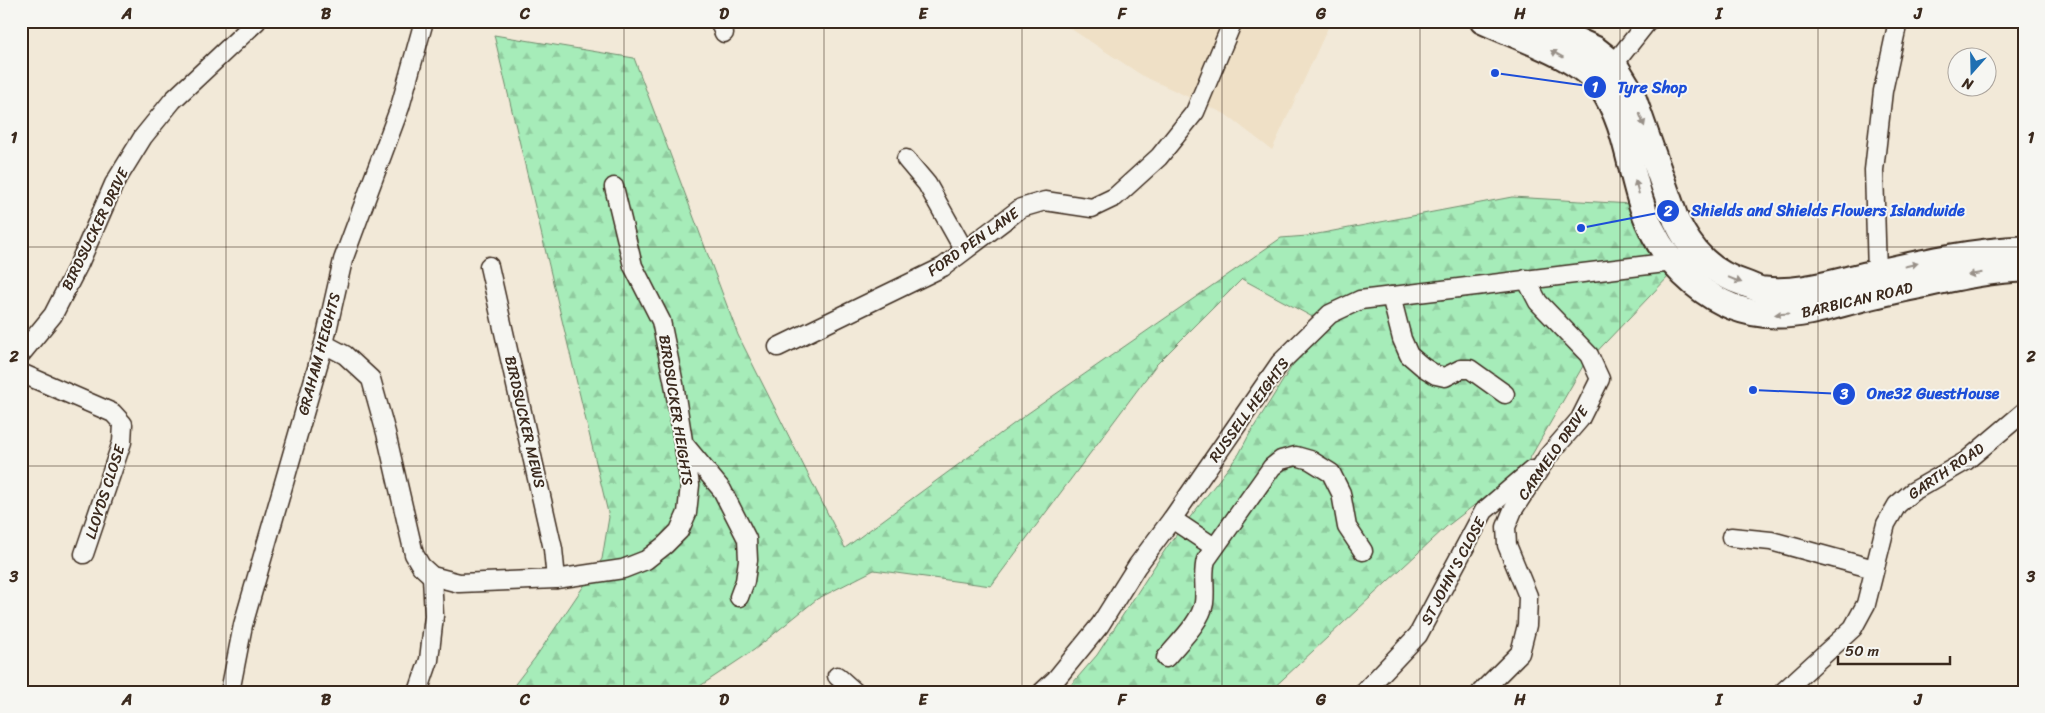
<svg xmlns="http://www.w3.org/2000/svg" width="2045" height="713" font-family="Sriracha,sans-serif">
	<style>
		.built { fill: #efe0c6 }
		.forest { fill: url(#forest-firs); stroke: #708b6c }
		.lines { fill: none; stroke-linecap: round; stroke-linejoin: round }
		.street-casing { stroke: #3b2a1e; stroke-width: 21 }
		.secondary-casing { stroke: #3b2a1e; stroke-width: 29 }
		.street { stroke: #f6f6f2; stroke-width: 18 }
		.secondary { stroke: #f6f6f2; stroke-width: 25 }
		.oneway { fill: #989088 }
		.grid { fill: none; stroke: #3b2a1e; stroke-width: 1; stroke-opacity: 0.55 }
		.labels { text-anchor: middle; stroke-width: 4; stroke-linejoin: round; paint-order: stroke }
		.street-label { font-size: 15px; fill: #3b2a1e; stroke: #f6f6f2 }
		.leader { fill: none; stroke: #1d4ed8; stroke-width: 2 }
		.callout-dot { fill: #1d4ed8; stroke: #f6f6f2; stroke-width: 2 }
		.mark-label { font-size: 15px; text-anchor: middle; font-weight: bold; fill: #fff }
		.callout-label { font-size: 16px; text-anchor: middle; font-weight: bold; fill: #1d4ed8; stroke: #f6f6f2; stroke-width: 4; stroke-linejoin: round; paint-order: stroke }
		.neatline { fill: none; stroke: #3b2a1e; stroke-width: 2 }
		.grid-label { font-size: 16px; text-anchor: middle; font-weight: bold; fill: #3b2a1e }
	</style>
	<defs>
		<pattern id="forest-firs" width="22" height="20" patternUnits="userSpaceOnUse" patternTransform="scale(1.25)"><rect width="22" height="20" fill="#a6ecb9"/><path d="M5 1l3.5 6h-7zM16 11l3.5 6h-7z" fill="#90cb9f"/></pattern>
	</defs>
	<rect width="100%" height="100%" fill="#f2e9d8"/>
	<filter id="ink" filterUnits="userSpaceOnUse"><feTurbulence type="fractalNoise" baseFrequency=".02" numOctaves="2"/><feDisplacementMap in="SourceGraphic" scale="10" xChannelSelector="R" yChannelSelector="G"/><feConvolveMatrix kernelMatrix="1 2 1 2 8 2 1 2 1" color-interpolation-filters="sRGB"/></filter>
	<g filter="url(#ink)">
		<path class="built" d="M1059,21H1331L1272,150L1225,114L1143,76Z"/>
		<path class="forest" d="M494,35L634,58L738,335L845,548L1027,414L1281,238L1307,236L1512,197L1631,204L1672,273L1583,366L1526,465L1446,527L1269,692H1065L1097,655L1167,547L1239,454L1249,435L1320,321L1242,279L1156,365L991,586L874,570L817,599L754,650L691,692H509L535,658L602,559L609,517Z"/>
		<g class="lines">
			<g class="street-casing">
				<g id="street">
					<path d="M719,21L724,33"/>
					<path d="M1614,64L1648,21"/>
					<path d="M906,159L927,184L964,250"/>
					<path d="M489,266L553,549L556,579"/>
					<path d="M1877,273L1874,170L1883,91L1898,21"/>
					<path d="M1391,296L1402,339L1409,355L1423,367L1436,375L1445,377L1461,369H1470L1505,394"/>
					<path d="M324,344L345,355L371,379L386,433L414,554L421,566L432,576L459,583L556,579L623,569L646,560L665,545L679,531L687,513L690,485L674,384L661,321L633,266L614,187"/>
					<path d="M778,347L943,267L1021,208L1045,201L1092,208L1115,197L1159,157L1195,112L1233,21"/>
					<path d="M21,354L53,315L79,264L114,184L143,137L173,100L257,21"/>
					<path d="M21,373L113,413L123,424L122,442L84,554"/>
					<path d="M684,444L722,490L747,539L748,560L745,581L739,597"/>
					<path d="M1172,519L1214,547"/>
					<path d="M1731,537L1771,541L1874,569"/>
					<path d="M1166,658C1178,643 1201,622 1204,603C1206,588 1202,574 1206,560L1272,467L1281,460L1296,456L1310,460L1331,473L1341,493L1347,527L1363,551"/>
					<path d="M837,676L855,692"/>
					<path d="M230,692L243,625L324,344L343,260L400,107L424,21"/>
					<path d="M418,692L429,660L434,616L432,576"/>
					<path d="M1042,692L1056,679L1100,625L1137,566L1172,519L1280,363L1330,314L1360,300L1673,262L1682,258"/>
					<path d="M1364,692L1418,635L1484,511L1532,470"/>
					<path d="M1481,692L1520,653L1527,625L1528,596L1507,545L1506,527L1513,510L1548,456L1580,419L1600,379L1589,355L1538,302L1526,279"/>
					<path d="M1783,692L1853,628L1866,604L1886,524L1897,505L1912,492L1966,461L2024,412"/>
				</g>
			</g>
			<g class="secondary-casing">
				<g id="secondary">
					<path d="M1483,21C1517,37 1579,56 1601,87C1627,123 1629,170 1644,211C1664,267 1714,314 1775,315C1807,316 1837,304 1868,297C1887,292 1907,288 1927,284C1959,277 1991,270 2024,269"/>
					<path d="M1534,21L1595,49L1614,64L1631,92L1676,220C1692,253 1711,273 1746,284C1752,286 1758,290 1764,290C1797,294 1831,283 1862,276C1916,264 1969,251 2024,249"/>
				</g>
			</g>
			<use href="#street" class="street"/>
			<use href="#secondary" class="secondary"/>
		</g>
		<defs><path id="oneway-solid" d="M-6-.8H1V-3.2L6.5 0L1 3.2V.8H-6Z" transform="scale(1.25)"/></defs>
		<g class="oneway">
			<use href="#oneway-solid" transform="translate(1557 54) rotate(-151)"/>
			<use href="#oneway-solid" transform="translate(1642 120) rotate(69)"/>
			<use href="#oneway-solid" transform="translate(1637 187) rotate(-105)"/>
			<use href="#oneway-solid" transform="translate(1911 265) rotate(-14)"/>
			<use href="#oneway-solid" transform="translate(1975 274) rotate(171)"/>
			<use href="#oneway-solid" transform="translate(1735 280) rotate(22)"/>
			<use href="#oneway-solid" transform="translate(1782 314) rotate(177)"/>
		</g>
	</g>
	<path class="grid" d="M226,21V692M426,21V692M624,21V692M824,21V692M1022,21V692M1222,21V692M1420,21V692M1620,21V692M1818,21V692M21,247H2024M21,466H2024"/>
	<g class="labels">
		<g class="street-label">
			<text transform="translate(95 229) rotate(-64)" y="5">BIRDSUCKER DRIVE</text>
			<text transform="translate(973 242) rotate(-35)" y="5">FORD PEN LANE</text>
			<text transform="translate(1857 300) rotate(-13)" y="5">BARBICAN ROAD</text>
			<text transform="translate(319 354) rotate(-75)" y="5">GRAHAM HEIGHTS</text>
			<text transform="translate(676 410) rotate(81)" y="5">BIRDSUCKER HEIGHTS</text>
			<text transform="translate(1249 410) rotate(-54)" y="5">RUSSELL HEIGHTS</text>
			<text transform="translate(525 422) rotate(77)" y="5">BIRDSUCKER MEWS</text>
			<text transform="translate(1553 453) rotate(-55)" y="5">CARMELO DRIVE</text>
			<text transform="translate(1946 471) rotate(-34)" y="5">GARTH ROAD</text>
			<text transform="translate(105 492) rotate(-72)" y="5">LLOYDS CLOSE</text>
			<text transform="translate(1453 571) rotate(-62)" y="5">ST JOHN'S CLOSE</text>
		</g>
	</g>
	<path class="leader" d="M1495 73L1595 87M1581 228L1668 211M1753 390L1844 394"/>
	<g class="callout-dot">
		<circle cx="1495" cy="73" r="5"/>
		<circle cx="1581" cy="228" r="5"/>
		<circle cx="1753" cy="390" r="5"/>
		<circle cx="1595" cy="87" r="12"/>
		<circle cx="1668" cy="211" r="12"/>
		<circle cx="1844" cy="394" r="12"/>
	</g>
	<g class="mark-label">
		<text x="1595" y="92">1</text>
		<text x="1668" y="216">2</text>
		<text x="1844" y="399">3</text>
	</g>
	<g class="callout-label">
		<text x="1652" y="93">Tyre Shop</text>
		<text x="1828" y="216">Shields and Shields Flowers Islandwide</text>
		<text x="1933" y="399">One32 GuestHouse</text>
	</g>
	<rect width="2045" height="713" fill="none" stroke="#f6f6f2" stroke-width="55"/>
	<g transform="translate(1972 72) rotate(200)"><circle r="24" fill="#f6f6f2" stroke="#aba49d"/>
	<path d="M0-4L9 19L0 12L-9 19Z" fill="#1f6fb2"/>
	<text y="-8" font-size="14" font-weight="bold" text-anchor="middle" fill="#3b2a1e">N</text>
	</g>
	<path d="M1838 656v8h112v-8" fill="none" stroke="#3b2a1e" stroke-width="2.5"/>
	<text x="1845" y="656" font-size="15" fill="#3b2a1e" stroke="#f6f6f2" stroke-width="4" paint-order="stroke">50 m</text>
	<rect x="28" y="28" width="1990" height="658" class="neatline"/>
	<g class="grid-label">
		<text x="127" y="19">A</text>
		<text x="326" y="19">B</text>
		<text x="525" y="19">C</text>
		<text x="724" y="19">D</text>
		<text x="923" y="19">E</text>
		<text x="1122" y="19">F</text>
		<text x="1321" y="19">G</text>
		<text x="1520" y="19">H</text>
		<text x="1719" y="19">I</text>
		<text x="1918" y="19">J</text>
		<text x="14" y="143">1</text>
		<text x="2031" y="143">1</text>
		<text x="14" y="362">2</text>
		<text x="2031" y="362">2</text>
		<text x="14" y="582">3</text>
		<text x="2031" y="582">3</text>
		<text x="127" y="705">A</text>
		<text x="326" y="705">B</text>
		<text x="525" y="705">C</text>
		<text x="724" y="705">D</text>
		<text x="923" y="705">E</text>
		<text x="1122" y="705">F</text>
		<text x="1321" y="705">G</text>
		<text x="1520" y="705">H</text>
		<text x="1719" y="705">I</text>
		<text x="1918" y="705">J</text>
	</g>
</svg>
